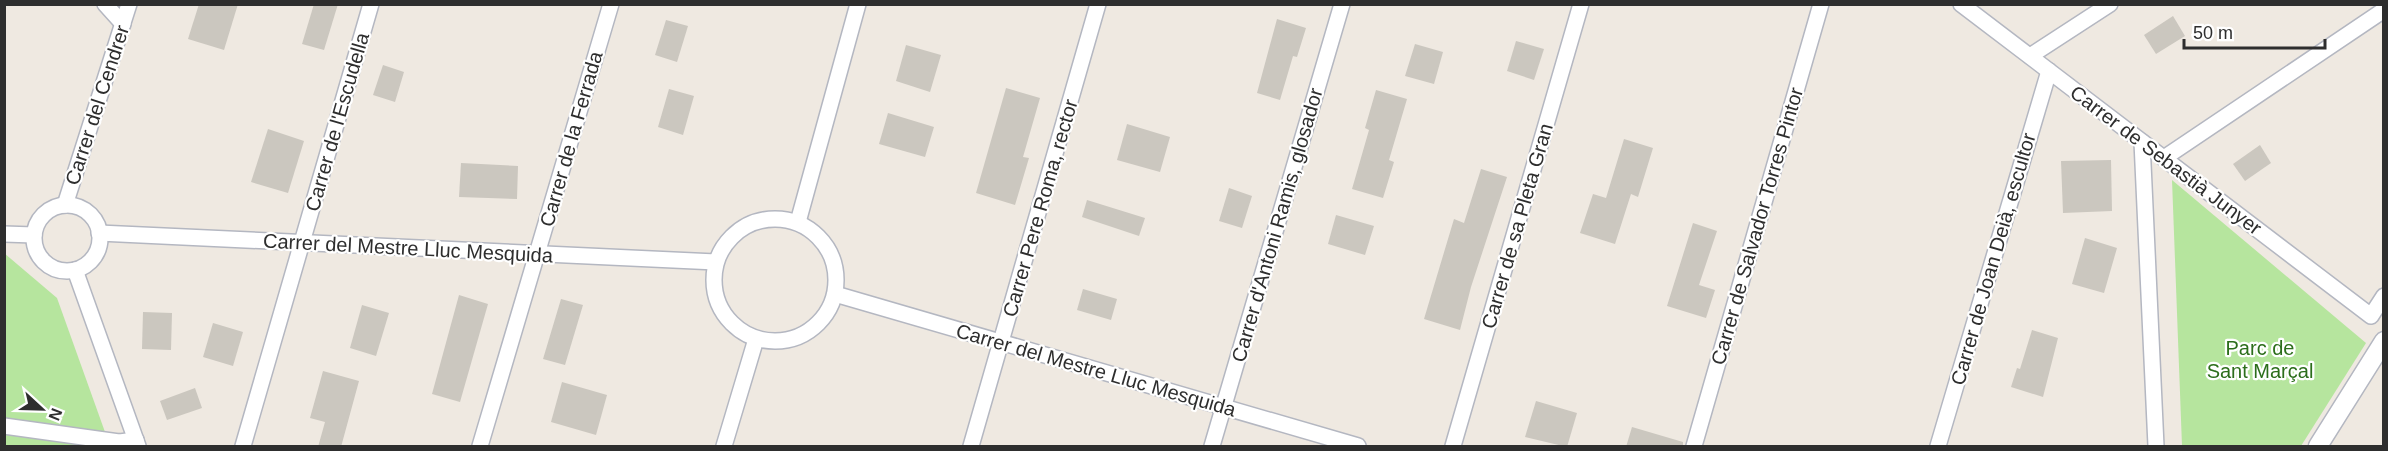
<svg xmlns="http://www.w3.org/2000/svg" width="2388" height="451" font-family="Helvetica,sans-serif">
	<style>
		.green { fill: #b6e59e }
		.building { fill: #cbc7bf }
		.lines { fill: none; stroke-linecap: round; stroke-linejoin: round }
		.minor-casing { stroke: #b4b7c1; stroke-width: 18 }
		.tertiary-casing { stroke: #b4b7c1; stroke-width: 21 }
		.minor { stroke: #fff; stroke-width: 15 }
		.tertiary { stroke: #fff; stroke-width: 18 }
		.labels { text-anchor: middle; stroke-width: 4.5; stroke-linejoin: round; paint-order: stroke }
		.street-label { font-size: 20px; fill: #2e2e2e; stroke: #fff }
		.park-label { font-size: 20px; fill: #2c6e1b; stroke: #fff }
	</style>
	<rect width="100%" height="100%" fill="#efe9e1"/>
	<g class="green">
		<path d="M2172,180L2366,343L2301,446H2182Z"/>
		<path d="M4,253L57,298L110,446H5Z"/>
	</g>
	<g class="building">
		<path d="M199,4H238L224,50L188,39Z"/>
		<path d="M314,4H338L324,50L302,44Z"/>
		<path d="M2173,16L2185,36L2156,54L2144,35Z"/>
		<path d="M1277,19L1306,28L1297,57L1293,56L1280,100L1257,93Z"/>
		<path d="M666,20L688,26L677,62L655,55Z"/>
		<path d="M1516,41L1544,49L1534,80L1507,71Z"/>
		<path d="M1415,44L1443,52L1434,84L1405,76Z"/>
		<path d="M906,45L941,55L930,92L896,81Z"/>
		<path d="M383,65L404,72L395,102L373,95Z"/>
		<path d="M1006,88L1040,98L1023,157L1029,158L1015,205L976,193Z"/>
		<path d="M669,89L694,96L683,135L658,127Z"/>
		<path d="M1376,90L1407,99L1389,160L1394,162L1383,198L1352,189L1369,130L1365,128Z"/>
		<path d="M888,113L934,127L925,157L879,144Z"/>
		<path d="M1127,124L1170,137L1160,172L1117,160Z"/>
		<path d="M268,129L304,141L288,193L251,182Z"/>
		<path d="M1624,139L1653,148L1638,197L1631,194L1615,244L1580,233L1593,194L1606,198Z"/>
		<path d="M2260,145L2271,163L2245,181L2233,164Z"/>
		<path d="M2111,160L2112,211L2063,213L2061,161Z"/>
		<path d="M461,163L518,166L517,199L459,197Z"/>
		<path d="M1481,169L1507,177L1471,287L1460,330L1424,319L1454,219L1464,223Z"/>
		<path d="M1229,188L1252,196L1242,228L1219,221Z"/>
		<path d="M1087,200L1145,218L1139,236L1082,217Z"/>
		<path d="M1336,215L1374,226L1365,255L1328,244Z"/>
		<path d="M1693,223L1717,231L1699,285L1715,290L1706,318L1667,306Z"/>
		<path d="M2085,238L2117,248L2104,293L2072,284Z"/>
		<path d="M1083,289L1117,299L1111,320L1077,310Z"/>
		<path d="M459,295L488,304L460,402L432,394Z"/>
		<path d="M561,299L583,305L565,365L543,359Z"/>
		<path d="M362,305L389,313L376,356L350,348Z"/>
		<path d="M143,312L172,313L171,350L142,349Z"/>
		<path d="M213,323L243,332L233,366L203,357Z"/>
		<path d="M2032,330L2058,338L2043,397L2011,387L2017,368L2020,369Z"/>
		<path d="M323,371L359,381L341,447H318L325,422L310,418Z"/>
		<path d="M562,382L607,395L596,435L551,422Z"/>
		<path d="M195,388L202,408L167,420L160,401Z"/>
		<path d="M1536,401L1577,413L1567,447L1525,437Z"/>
		<path d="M1632,427L1683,442V447H1626Z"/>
	</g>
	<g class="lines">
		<g class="minor-casing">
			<g id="minor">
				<path d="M105,4L123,24"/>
				<path d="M1961,4L2371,316L2384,296"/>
				<path d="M2030,56L2110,4"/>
				<path d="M2142,142L2156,446"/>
				<path d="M2164,158L2384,10"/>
				<path d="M65,205L129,4"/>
				<circle cx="67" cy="238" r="33"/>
				<circle cx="775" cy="280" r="61"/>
				<path d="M798,222L858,4"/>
				<path d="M99,233L716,262"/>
				<path d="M4,234L34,235"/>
				<path d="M75,270L138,446"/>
				<path d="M835,294L1358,446"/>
				<path d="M4,426L119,442L136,440"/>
				<path d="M243,446L371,4"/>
				<path d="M480,446L611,4"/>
				<path d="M724,446L756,339"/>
				<path d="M971,446L1098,4"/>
				<path d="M1212,446L1342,4"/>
				<path d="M1453,446L1581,4"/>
				<path d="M1694,446L1821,4"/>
				<path d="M1938,446L2049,71"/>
			</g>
		</g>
		<g class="tertiary-casing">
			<path id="tertiary" d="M2318,446L2384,341"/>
		</g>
		<use href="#minor" class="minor"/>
		<use href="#tertiary" class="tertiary"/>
	</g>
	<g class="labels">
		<g class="street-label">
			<text transform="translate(97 105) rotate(-72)" y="7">Carrer del Cendrer</text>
			<text transform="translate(337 122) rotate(-74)" y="7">Carrer de l'Escudella</text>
			<text transform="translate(571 139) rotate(-74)" y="7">Carrer de la Ferrada</text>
			<text transform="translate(2166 160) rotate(37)" y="7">Carrer de Sebastià Junyer</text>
			<text transform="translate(1040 208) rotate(-74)" y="7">Carrer Pere Roma, rector</text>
			<text transform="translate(1277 225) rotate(-74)" y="7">Carrer d'Antoni Ramis, glosador</text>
			<text transform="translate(1517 226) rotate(-74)" y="7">Carrer de sa Pleta Gran</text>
			<text transform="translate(1757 226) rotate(-74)" y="7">Carrer de Salvador Torres Pintor</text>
			<text transform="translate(408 248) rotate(3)" y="7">Carrer del Mestre Lluc Mesquida</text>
			<text transform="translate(1993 259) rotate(-74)" y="7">Carrer de Joan Deià, escultor</text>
			<text transform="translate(1096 370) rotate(16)" y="7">Carrer del Mestre Lluc Mesquida</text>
		</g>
		<g class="park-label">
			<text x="2260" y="355">Parc de<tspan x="2260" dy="23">Sant Marçal</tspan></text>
		</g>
	</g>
	<rect width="2388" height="451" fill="none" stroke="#2e2e2e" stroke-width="12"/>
	<g transform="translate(42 409) rotate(112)" stroke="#ffffff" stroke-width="4.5" paint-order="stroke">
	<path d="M0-4.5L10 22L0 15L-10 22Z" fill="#2e2e2e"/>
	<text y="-9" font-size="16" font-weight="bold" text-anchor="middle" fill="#2e2e2e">N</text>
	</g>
	<path d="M2184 39v9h141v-9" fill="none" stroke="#2e2e2e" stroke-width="3"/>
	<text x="2193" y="39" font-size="18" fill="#2e2e2e" stroke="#ffffff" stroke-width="4.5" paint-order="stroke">50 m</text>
</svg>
